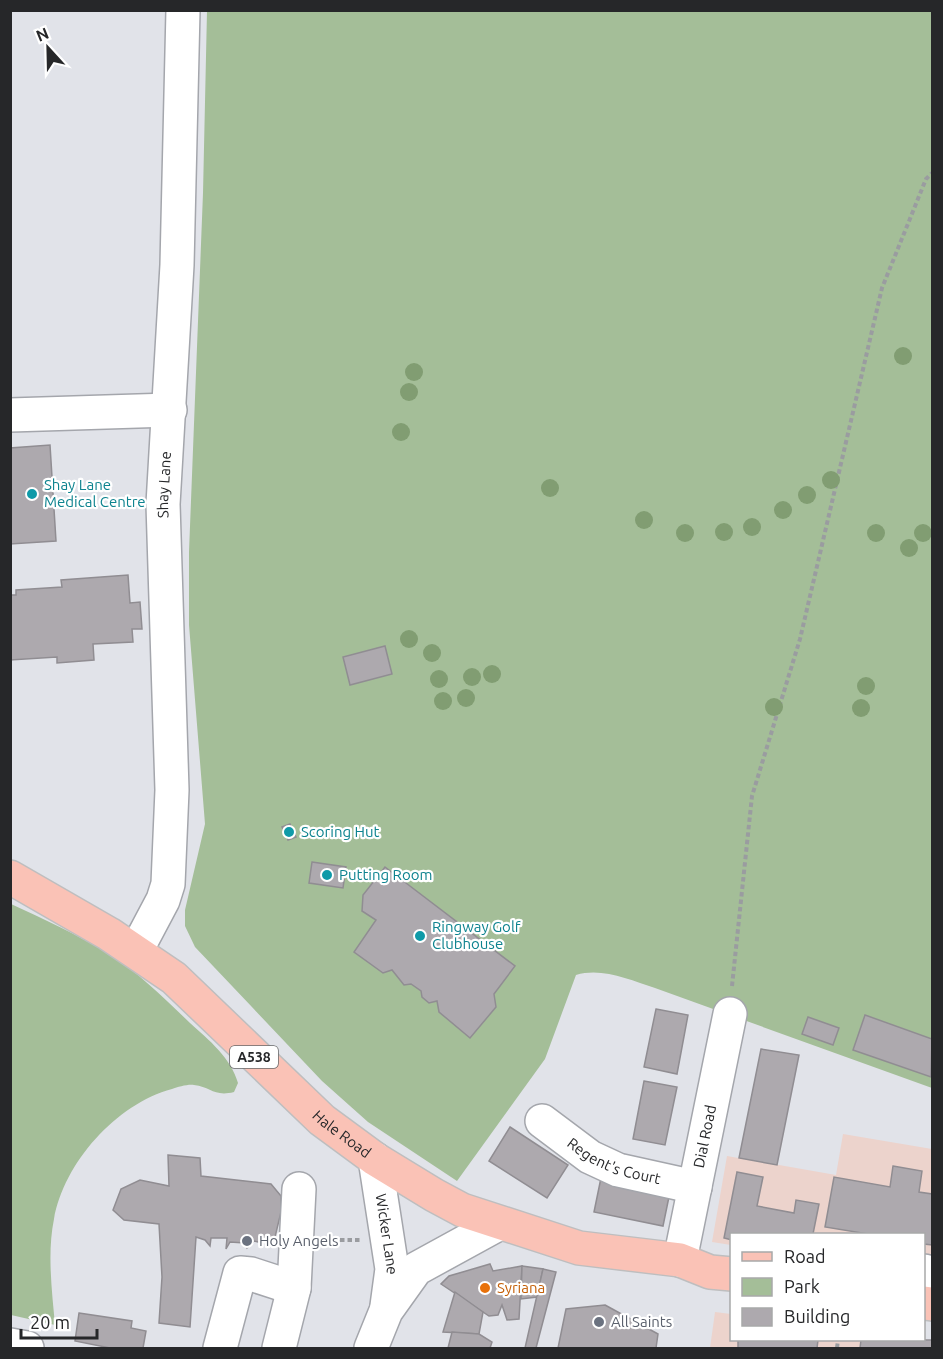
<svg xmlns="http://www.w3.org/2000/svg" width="943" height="1359" font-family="Ubuntu,sans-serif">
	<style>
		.commercial { fill: #ecd3cc }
		.green { fill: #a4be98 }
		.building { fill: #ada9ae; stroke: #908d92; stroke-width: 1.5 }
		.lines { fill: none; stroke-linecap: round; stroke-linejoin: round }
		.minor-casing { stroke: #a4a6ac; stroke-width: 36 }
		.major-casing { stroke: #bebebf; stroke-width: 36 }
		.path { stroke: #9a9ca0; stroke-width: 4; stroke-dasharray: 4.5 3; stroke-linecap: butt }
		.minor { stroke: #fff; stroke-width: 33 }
		.major { stroke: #fac2b6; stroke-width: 33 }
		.tree { fill: #819d72 }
		.culture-dot { fill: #0f9aa8; stroke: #fff; stroke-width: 2 }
		.worship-dot { fill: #6b7280; stroke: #fff; stroke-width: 2 }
		.food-dot { fill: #e8710a; stroke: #fff; stroke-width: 2 }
		.labels { text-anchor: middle; stroke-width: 4.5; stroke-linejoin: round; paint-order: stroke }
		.shield { fill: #fff; stroke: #676869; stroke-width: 1.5 }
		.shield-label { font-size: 14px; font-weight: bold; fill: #262729 }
		.street-label { font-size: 15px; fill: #262729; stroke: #fff }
		.culture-label { font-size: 15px; fill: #0d838f; stroke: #fff; text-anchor: start }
		.worship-label { font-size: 15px; fill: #5b616d; stroke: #fff; text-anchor: start }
		.food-label { font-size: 15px; fill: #c56008; stroke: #fff; text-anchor: start }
	</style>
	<rect width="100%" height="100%" fill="#e1e3e9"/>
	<g class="commercial">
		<path d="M843,1134L932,1149V1265L924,1264V1234H732L731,1245L712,1242L727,1156L836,1175Z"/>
		<path d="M715,1312L731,1314L732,1340L924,1339L932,1341V1348H710Z"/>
	</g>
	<g class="green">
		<path d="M207,11H932V1088L655,988C630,980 602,967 576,975L545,1059L457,1181L368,1122L322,1081L195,947L185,926V910L205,824L189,625V552L203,193Z"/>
		<path d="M11,904C44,919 78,935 109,954C139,973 165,999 190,1023C209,1040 231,1058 238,1083L234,1092C214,1097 211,1087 194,1085C188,1084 178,1087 172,1089C116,1104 64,1163 54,1219C47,1253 52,1291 55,1325L11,1315Z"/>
	</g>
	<g class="building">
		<path d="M50,445L56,541L10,544V448Z"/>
		<path d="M128,575L130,603L140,602L142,629H132L133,642L93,644L94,660L57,663V657L10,660V595H16V590L62,587L61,580Z"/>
		<path d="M385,646L392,674L350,685L343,657Z"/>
		<path d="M290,824L296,837L288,840L282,827Z"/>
		<path d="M312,862L346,867L343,888L309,883Z"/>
		<path d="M385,867L515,966L494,994L496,1007L470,1038L439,1012L437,1001L429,1003L422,997L421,991L411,984L404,985L392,970L383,973L354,952L376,920L362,911L363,895Z"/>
		<path d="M656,1009L688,1015L677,1074L644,1067Z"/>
		<path d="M865,1015L932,1039L931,1077L853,1050Z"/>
		<path d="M808,1017L839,1028L833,1045L802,1034Z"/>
		<path d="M761,1049L799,1055L777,1165L739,1158Z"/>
		<path d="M644,1081L677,1087L665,1145L633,1139Z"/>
		<path d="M510,1127L568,1165L547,1198L489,1161Z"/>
		<path d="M168,1155L200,1158L201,1176L271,1184L281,1196V1212L275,1237L262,1243L254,1241L247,1248L245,1243L230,1242L226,1249L227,1238H211L210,1246L205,1240L196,1237L190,1327L159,1323L162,1277L159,1224L124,1220L113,1210L121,1189L140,1180L169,1186Z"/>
		<path d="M893,1166L922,1171L919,1192L932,1194V1245L924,1244V1234H868L825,1227L834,1177L890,1187Z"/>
		<path d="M737,1172L763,1177L757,1206L794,1213L796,1200L819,1204L813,1234H732V1240L724,1238Z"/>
		<path d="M602,1173L671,1187L663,1226L594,1212Z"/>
		<path d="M490,1264L493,1271L522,1266L519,1319L507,1320L502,1305L498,1315L489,1316L441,1284L449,1276Z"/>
		<path d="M522,1266L543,1269L537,1297L521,1299Z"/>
		<path d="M543,1269L556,1272L536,1348H525Z"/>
		<path d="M455,1292L483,1312L479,1334L443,1332Z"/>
		<path d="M605,1305L658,1334L656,1348H558L566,1309Z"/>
		<path d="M79,1313L132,1321L131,1328L146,1331L143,1348H110L75,1341Z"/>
		<path d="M452,1332L479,1334L492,1342L490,1348H448Z"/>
		<path d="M738,1340H818L817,1348H738Z"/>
		<path d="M861,1340H932V1348H860Z"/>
	</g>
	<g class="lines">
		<g class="minor-casing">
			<g id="minor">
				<path d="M10,415L170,410"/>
				<path id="s1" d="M136,951L163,900L168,884L172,790L163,504L177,265L183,10"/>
				<path id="s2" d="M542,1121L590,1157L618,1170L695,1187"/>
				<path id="s3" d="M375,1159L392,1269L387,1306"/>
				<path id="s4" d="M680,1260L730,1014"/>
				<path d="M924,1271L932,1273"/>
				<path d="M10,1345L27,1348"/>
				<path d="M220,1348L240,1273L251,1274L294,1288"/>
				<path d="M279,1348L294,1288L299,1189"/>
				<path d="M371,1348L386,1311L416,1269L500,1223"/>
			</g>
		</g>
		<g class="major-casing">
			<g id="major">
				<path id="s5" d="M10,877L109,934L174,978L322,1120L375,1159L434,1195L462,1210L579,1248L680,1260L710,1272L732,1274"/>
				<path d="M924,1303L932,1304"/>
			</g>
		</g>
		<g class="path">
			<path d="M732,986L752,796L800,639L882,288L926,179L932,173"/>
			<path d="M325,1240H360"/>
			<path d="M837,1348L838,1340"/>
		</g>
		<use href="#minor" class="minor"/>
		<use href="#major" class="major"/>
	</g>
	<g class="tree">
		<circle cx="903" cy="356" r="9"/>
		<circle cx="414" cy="372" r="9"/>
		<circle cx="409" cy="392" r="9"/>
		<circle cx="401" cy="432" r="9"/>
		<circle cx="831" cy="480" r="9"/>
		<circle cx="550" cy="488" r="9"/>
		<circle cx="807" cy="495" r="9"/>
		<circle cx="783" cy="510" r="9"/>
		<circle cx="644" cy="520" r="9"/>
		<circle cx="752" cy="527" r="9"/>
		<circle cx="724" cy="532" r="9"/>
		<circle cx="685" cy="533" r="9"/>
		<circle cx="876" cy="533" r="9"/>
		<circle cx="923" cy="533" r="9"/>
		<circle cx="909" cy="548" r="9"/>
		<circle cx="409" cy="639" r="9"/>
		<circle cx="432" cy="653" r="9"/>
		<circle cx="492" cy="674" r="9"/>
		<circle cx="472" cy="677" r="9"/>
		<circle cx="439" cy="679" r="9"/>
		<circle cx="866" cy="686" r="9"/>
		<circle cx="466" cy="698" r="9"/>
		<circle cx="443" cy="701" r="9"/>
		<circle cx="774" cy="707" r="9"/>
		<circle cx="861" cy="708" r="9"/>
	</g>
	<g class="culture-dot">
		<circle cx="32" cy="494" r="6"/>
		<circle cx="289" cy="832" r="6"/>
		<circle cx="327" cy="875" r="6"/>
		<circle cx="420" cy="936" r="6"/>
	</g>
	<g class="worship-dot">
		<circle cx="247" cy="1241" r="6"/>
		<circle cx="599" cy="1322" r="6"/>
	</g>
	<circle class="food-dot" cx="485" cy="1288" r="6"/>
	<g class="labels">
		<rect class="shield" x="230" y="1046" width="48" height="22" rx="4.5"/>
		<g class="shield-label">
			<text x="254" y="1062">A538</text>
		</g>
		<g class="street-label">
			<text dy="5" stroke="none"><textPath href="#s1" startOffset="474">Shay Lane</textPath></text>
			<text dy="5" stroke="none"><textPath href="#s5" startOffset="422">Hale Road</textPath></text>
			<text dy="5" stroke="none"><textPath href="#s4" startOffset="126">Dial Road</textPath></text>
			<text dy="5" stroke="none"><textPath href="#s2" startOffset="84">Regent's Court</textPath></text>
			<text dy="5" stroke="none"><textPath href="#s3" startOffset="76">Wicker Lane</textPath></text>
		</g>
		<g class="culture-label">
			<text x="44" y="490">Shay Lane<tspan x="44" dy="17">Medical Centre</tspan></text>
			<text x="301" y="837">Scoring Hut</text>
			<text x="339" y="880">Putting Room</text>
			<text x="432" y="932">Ringway Golf<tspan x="432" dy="17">Clubhouse</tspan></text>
		</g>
		<g class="worship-label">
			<text x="259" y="1246">Holy Angels</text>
			<text x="611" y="1327">All Saints</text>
		</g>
		<g class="food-label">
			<text x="497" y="1293">Syriana</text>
		</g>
	</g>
	<rect width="943" height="1359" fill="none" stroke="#262729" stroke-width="24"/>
	<rect x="730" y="1233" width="195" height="108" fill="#ffffff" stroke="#a8a9a9" stroke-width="1.5"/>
	<rect x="742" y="1252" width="30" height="9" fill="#fac2b6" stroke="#a8a9a9" stroke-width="1.5"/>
	<text x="784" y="1263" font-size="18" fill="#262729">Road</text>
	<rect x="742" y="1278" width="30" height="18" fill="#a4be98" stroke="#a8a9a9" stroke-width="1.5"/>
	<text x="784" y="1293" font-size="18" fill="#262729">Park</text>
	<rect x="742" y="1308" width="30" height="18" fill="#ada9ae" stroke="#a8a9a9" stroke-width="1.5"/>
	<text x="784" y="1323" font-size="18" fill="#262729">Building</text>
	<g transform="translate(48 48) rotate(338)" stroke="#ffffff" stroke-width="4.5" paint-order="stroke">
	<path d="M0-4.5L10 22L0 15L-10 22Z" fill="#262729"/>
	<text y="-9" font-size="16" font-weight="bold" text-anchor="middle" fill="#262729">N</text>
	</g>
	<path d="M21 1329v9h76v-9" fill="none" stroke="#262729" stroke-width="3"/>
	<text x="30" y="1329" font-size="18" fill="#262729" stroke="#ffffff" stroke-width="4.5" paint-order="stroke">20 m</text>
</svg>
